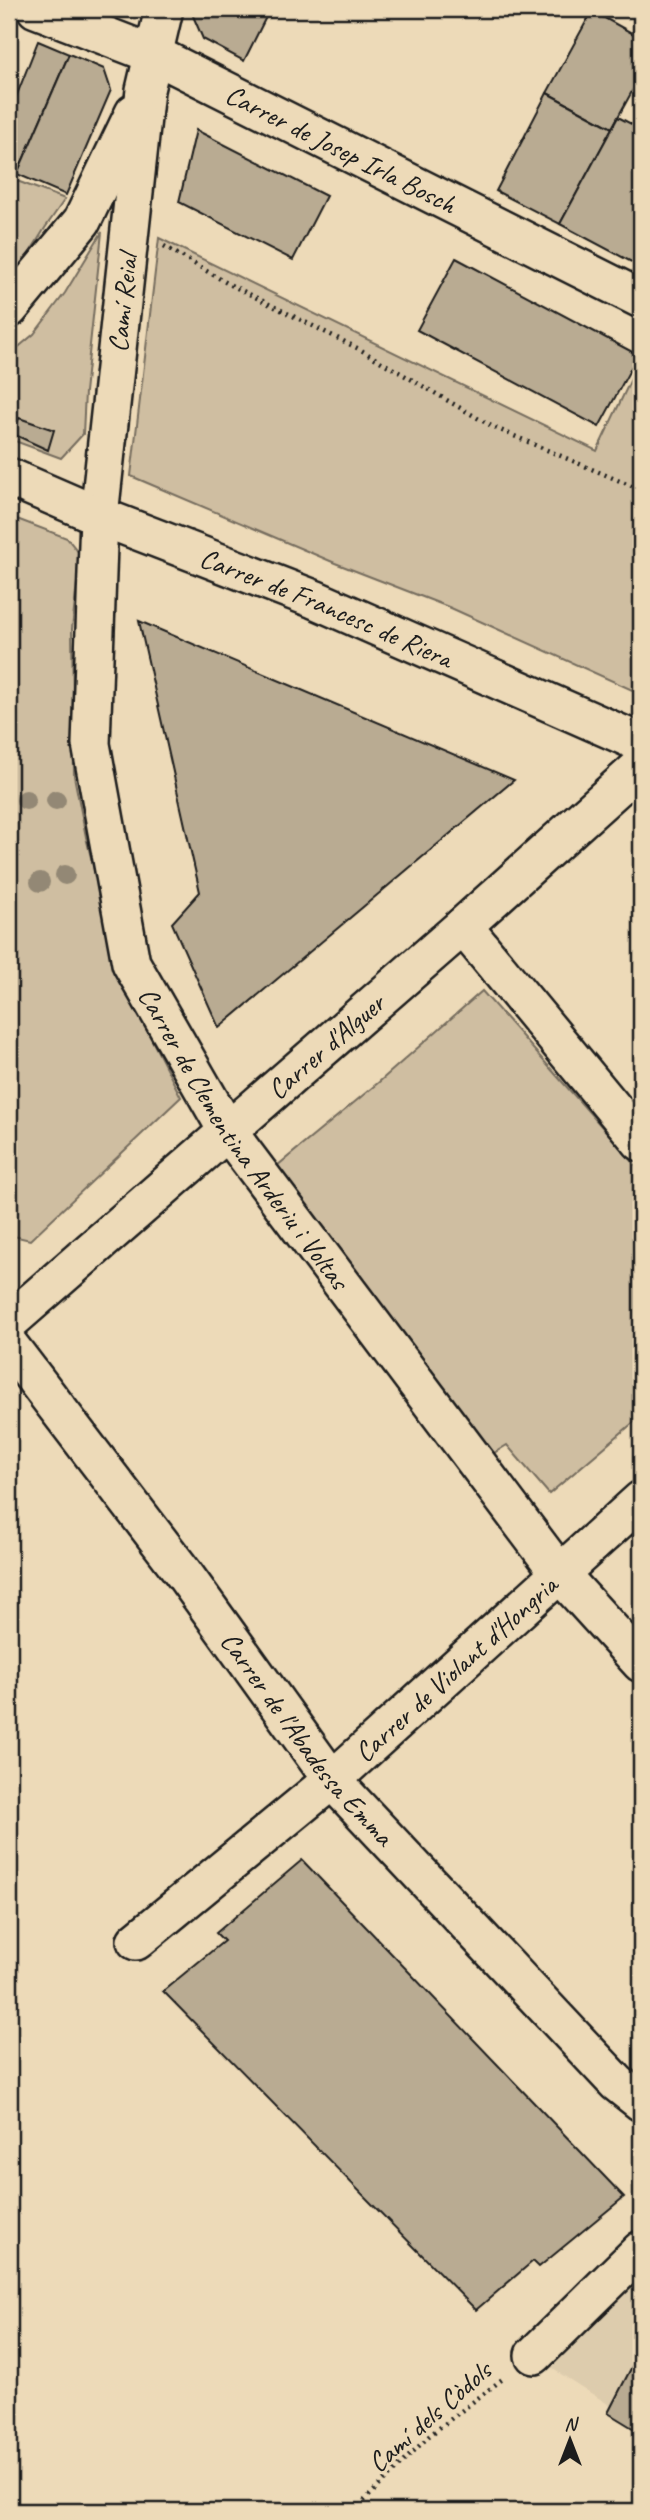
<svg xmlns="http://www.w3.org/2000/svg" width="650" height="2520" font-family="Caveat,sans-serif">
	<style>
		.built { fill: #ddccad }
		.green { fill: #cfbea1; stroke: #766d5e; stroke-width: 2 }
		.building { fill: #b9ab92; stroke: #1c1c1c; stroke-width: 2 }
		.lines { fill: none; stroke-linecap: round; stroke-linejoin: round }
		.street-casing { stroke: #1c1c1c; stroke-width: 42 }
		.path { stroke: #1c1c1c; stroke-width: 4.5; stroke-dasharray: 2 5; stroke-linecap: butt }
		.street { stroke: #eddab8; stroke-width: 37 }
		.tree { fill: #938874 }
		.labels { text-anchor: middle; stroke-width: 6; stroke-linejoin: round; paint-order: stroke }
		.street-label { font-size: 28px; fill: #1c1c1c; stroke: #eddab8 }
	</style>
	<rect width="100%" height="100%" fill="#eddab8"/>
	<filter id="ink" filterUnits="userSpaceOnUse"><feTurbulence type="fractalNoise" baseFrequency=".0143" numOctaves="2"/><feDisplacementMap in="SourceGraphic" scale="14" xChannelSelector="R" yChannelSelector="G"/><feConvolveMatrix kernelMatrix="1 2 1 2 8 2 1 2 1" color-interpolation-filters="sRGB"/></filter>
	<g filter="url(#ink)">
		<path class="built" d="M641,2237V2425L553,2369L525,2344Z"/>
		<g class="green">
			<path d="M9,178L65,199L45,228L16,275L9,280Z"/>
			<path d="M102,232L85,392L83,434L61,458L12,440L9,436V355L34,334L65,293Z"/>
			<path d="M159,238L597,451L641,358V694L451,608L335,563L131,476Z"/>
			<path d="M9,516L67,538L80,554L72,629L74,776L86,837L100,894L112,962L181,1097L30,1240L9,1235Z"/>
			<path d="M482,991L641,1171V1416L549,1494L507,1445L486,1458L277,1166L379,1082Z"/>
		</g>
		<g class="building">
			<path d="M190,9H270L244,61L203,39Z"/>
			<path d="M592,11L641,38V75L612,128L547,93Z"/>
			<path d="M38,41L69,54L17,174L9,170V115Z"/>
			<path d="M69,54L104,69L111,90L66,195L17,174Z"/>
			<path d="M547,93L612,128L560,224L496,191Z"/>
			<path d="M618,117L641,129V267L560,224Z"/>
			<path d="M196,130L326,196L293,260L179,202Z"/>
			<path d="M456,258L638,355L599,427L417,330Z"/>
			<path d="M19,418L54,430L48,450L13,434Z"/>
			<path d="M139,621L514,780L219,1028L172,923L200,892Z"/>
			<path d="M302,1860L624,2197L539,2267L533,2261L476,2310L163,1991L224,1941L216,1933Z"/>
			<path d="M641,2349V2433L608,2413Z"/>
		</g>
		<g class="lines">
			<g class="street-casing">
				<g id="street">
					<path id="s1" d="M36,9L155,55L641,299"/>
					<path id="s2" d="M164,9L145,90L99,516L91,744L131,963L228,1132L560,1574L641,1663"/>
					<path d="M9,309L82,221L134,113"/>
					<path id="s3" d="M9,477L99,516L314,599L641,743"/>
					<path d="M463,926L641,1142"/>
					<path id="s4" d="M9,1322L463,926L641,766"/>
					<path id="s5" d="M9,1345L184,1574L332,1780L617,2083L641,2102"/>
					<path id="s6" d="M136,1941L332,1780L641,1500"/>
					<path d="M534,2355L641,2250"/>
				</g>
			</g>
			<g class="path">
				<path d="M164,246L227,283L361,350L493,427L641,490"/>
				<path d="M354,2511L429,2436L505,2377"/>
			</g>
			<use href="#street" class="street"/>
		</g>
		<g class="tree">
			<circle cx="26" cy="800" r="10"/>
			<circle cx="56" cy="800" r="10"/>
			<circle cx="65" cy="875" r="10"/>
			<circle cx="40" cy="882" r="10"/>
		</g>
	</g>
	<g class="labels">
		<g class="street-label">
			<text dy="10" stroke="none"><textPath href="#s1" startOffset="336">Carrer de Josep Irla Bosch</textPath></text>
			<text transform="translate(122 303) rotate(-84)" y="10">Camí Reial</text>
			<text dy="10" stroke="none"><textPath href="#s3" startOffset="343">Carrer de Francesc de Riera</textPath></text>
			<text dy="10" stroke="none"><textPath href="#s4" startOffset="420">Carrer d'Alguer</textPath></text>
			<text dy="10" stroke="none"><textPath href="#s2" startOffset="1171">Carrer de Clementina Arderiu i Voltas</textPath></text>
			<text dy="10" stroke="none"><textPath href="#s6" startOffset="420">Carrer de Violant d'Hongria</textPath></text>
			<text dy="10" stroke="none"><textPath href="#s5" startOffset="494">Carrer de l'Abadessa Emma</textPath></text>
			<text transform="translate(429 2416) rotate(-41)" y="10">Camí dels Còdols</text>
		</g>
	</g>
	<rect width="650" height="2520" fill="none" stroke="#eddab8" stroke-width="35"/>
	<rect x="18" y="18" width="615" height="2485" fill="none" stroke="#1c1c1c" stroke-width="2.5" filter="url(#ink)"/>
	<g transform="translate(570 2440)" stroke="#eddab8" stroke-width="5" paint-order="stroke">
	<path d="M0-5L12 26L0 18L-12 26Z" fill="#1c1c1c"/>
	<text y="-10" font-size="19" font-weight="bold" text-anchor="middle" fill="#1c1c1c">N</text>
	</g>
</svg>
